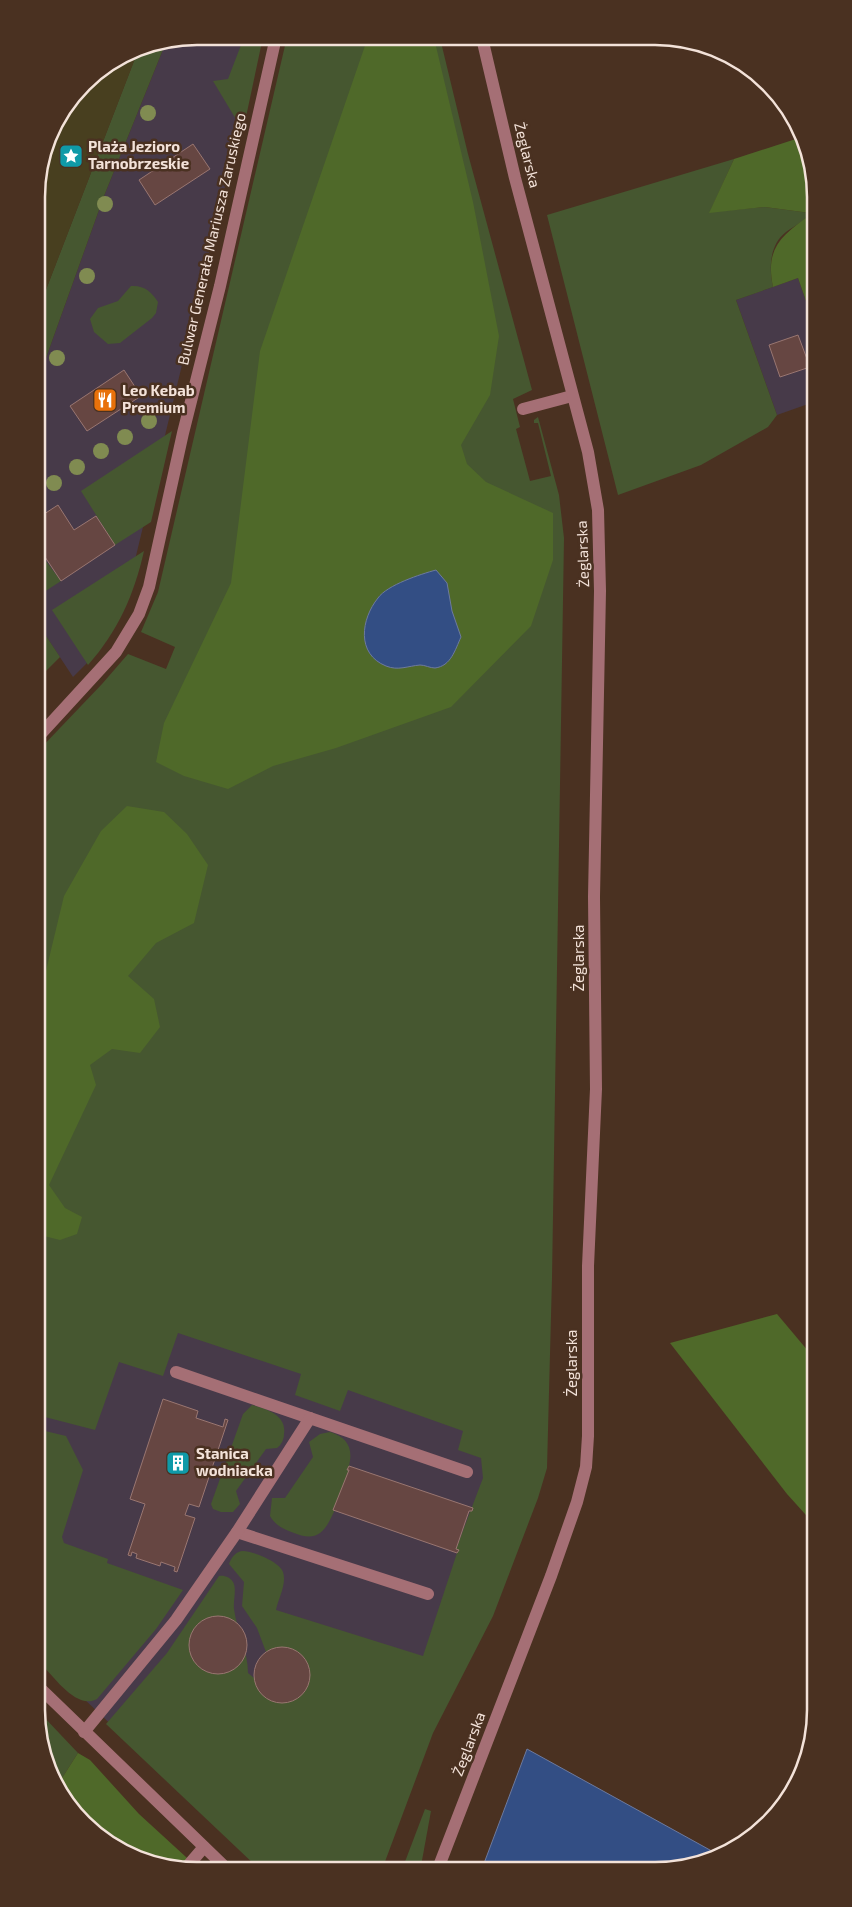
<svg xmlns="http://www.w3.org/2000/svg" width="852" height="1907" font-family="'Exo 2',sans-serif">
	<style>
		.commercial { fill: #473a49 }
		.green { fill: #465730 }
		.forest { fill: #4f6929 }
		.sand { fill: #483f1f }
		.water { fill: #334e84; stroke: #6d7a9e }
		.building { fill: #664642; stroke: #997671 }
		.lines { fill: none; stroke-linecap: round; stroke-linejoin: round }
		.minor { stroke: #a56f75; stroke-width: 12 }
		.tree { fill: #808b51 }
		.labels { text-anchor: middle; stroke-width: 5; stroke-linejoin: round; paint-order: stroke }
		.poi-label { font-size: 15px; font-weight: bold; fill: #f3e2d9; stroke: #4a3121; text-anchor: start }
		.street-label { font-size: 15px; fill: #f3e2d9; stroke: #4a3121 }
		.rim { fill: none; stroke: #f3e2d9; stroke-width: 2.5 }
	</style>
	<rect width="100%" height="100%" fill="#4a3121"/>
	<g class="commercial">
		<path d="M197,36L261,37L122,614L89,661L73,677L38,624L37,383L104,196L166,42Z"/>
		<path d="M798,278L811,315V403L777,415L736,300Z"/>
		<path d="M40,1265L497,1425L513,1454L376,1867H261L42,1659Z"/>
	</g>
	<g class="green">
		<path d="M234,36L263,37L243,131L213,81L228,79L241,45Z"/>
		<path d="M287,37L440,38L468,154L532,390L513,399L520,427L516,429L530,481L551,476L538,423H534V420L538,417L559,495L564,538L552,1278L547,1468L538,1498L493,1616L433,1733L383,1867H257L106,1724L167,1653L219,1576C224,1575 230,1577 233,1582C237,1588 233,1601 234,1609C237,1631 248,1651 248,1673L254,1678L266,1652L257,1628L242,1606L244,1582L229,1564C231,1558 236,1551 243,1551C253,1551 280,1562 283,1572C287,1584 278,1599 276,1610L423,1656L458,1550L456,1549L483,1478L481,1458L458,1450L463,1431L348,1390L340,1411L295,1395L301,1374L178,1333L163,1376L119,1362L95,1430L41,1416L38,751L102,684L128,654L166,669L175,647L141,632L158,592Z"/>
		<path d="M166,42L104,196L37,383V313L139,48Z"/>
		<path d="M734,159L710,212L765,207L810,213C805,221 794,226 786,232C769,245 769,269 773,287L736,300L777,415L768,427L701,465L618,495L547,215Z"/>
		<path d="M131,286C144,285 152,292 158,302L156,313L152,318L120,343L108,344L94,332L90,319L98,308L118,301Z"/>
		<path d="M172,431L151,522L115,545L81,491Z"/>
		<path d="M144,551C134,595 118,631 88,665L52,610Z"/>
		<path d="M42,556L61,581L41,594L38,589V559Z"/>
		<path d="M38,624L60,657L38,679Z"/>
		<path d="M252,1405C266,1409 287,1415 284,1434C284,1440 281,1445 277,1448L266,1449L236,1491L240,1504L233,1512H221L213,1509L211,1504L243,1414Z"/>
		<path d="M41,1430L66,1436L83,1470L62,1537L64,1543L108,1559L107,1563L183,1590L156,1629L97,1699C77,1710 55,1678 42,1665Z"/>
		<path d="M330,1432C349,1438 354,1450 348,1469L349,1470C343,1486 333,1524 320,1533C312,1539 302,1536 294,1533C283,1529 276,1526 270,1516L272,1498H285L313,1457L309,1442L320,1434Z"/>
		<path d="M42,1715L78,1753L57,1786L42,1752Z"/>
		<path d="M425,1809L431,1811L421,1866L403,1867Z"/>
	</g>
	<g class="forest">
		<path d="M368,37L434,38L473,202L499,336L490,395L461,445L467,464L486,482L553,513V560L531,626L451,707L336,748L273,766L228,789L184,776L156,762L164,723L231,583L260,351Z"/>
		<path d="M802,137L810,155V213L765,207L709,213L734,159Z"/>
		<path d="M810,215L811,315L798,278L773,287C765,248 781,236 810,215Z"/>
		<path d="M127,806L164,812L187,834L208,865L194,923L156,943L128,976L154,999L160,1027L140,1053L112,1049L90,1065L96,1085L49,1185L65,1208L82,1217L77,1234L60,1240L40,1235L39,1000L64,896L101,831Z"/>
		<path d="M777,1314L814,1358L815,1525L787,1494L670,1343Z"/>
		<path d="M78,1753L90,1760L139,1814L198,1868H166L91,1831L63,1799L57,1786Z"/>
	</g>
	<path class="sand" d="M136,48H139L37,313V187L53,126L91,76Z"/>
	<g class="water">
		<path d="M436,570L447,583L452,611L461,637C455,650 451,666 435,668C430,668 425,665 420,665C408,666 398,671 386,666C356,654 361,619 378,598C387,585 421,574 436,570Z"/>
		<path d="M527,1749L719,1855L697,1865L483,1866Z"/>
	</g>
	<g class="building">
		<path d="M193,144L210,169L155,205L139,180Z"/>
		<path d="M798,335L810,367L780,377L769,345Z"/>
		<path d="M124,370L141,396L87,431L70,406Z"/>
		<path d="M58,505L74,530L96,516L115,545L61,581L45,557L38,559V518Z"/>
		<path d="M163,1399L198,1411L196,1418L223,1427L225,1419L228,1420L199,1507L189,1504L185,1515L195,1518L177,1572L174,1571L175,1567L161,1562L160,1566L136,1558L137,1554L132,1552L131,1556L128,1555L145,1504L130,1499Z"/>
		<path d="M349,1466L473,1508L472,1511H469L456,1549L459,1550L457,1553L333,1510L349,1470H347Z"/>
		<circle cx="218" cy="1645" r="29"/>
		<circle cx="282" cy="1675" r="28"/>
	</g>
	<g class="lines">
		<g class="minor">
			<path d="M523,409L572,396"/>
			<path d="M38,737L116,652L139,614L149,587L183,433L220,286L276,37"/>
			<path d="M176,1372L467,1472"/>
			<path d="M237,1532L428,1594"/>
			<path d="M42,1690L225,1867"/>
			<path d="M84,1732L176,1620L237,1532L310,1418"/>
			<path d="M439,1866L551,1576L577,1502L586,1467L588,1436V1266L596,1089L594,897L600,591L598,510L588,452L515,178L482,38"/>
			<path d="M186,1868L204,1847"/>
		</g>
	</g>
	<g class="tree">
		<circle cx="148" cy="113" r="8"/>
		<circle cx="105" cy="204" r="8"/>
		<circle cx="87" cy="276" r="8"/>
		<circle cx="57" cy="358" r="8"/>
		<circle cx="149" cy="421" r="8"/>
		<circle cx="125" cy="437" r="8"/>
		<circle cx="101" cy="451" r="8"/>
		<circle cx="77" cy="467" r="8"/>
		<circle cx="54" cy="483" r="8"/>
	</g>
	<defs>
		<g id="sight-square" transform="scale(1.25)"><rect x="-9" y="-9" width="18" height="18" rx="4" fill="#0f9aa8" stroke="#4a3121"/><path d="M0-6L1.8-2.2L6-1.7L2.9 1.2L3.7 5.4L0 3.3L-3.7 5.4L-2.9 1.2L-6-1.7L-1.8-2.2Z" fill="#fff"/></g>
		<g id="restaurant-square" transform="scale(1.25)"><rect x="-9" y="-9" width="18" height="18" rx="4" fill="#e8710a" stroke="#4a3121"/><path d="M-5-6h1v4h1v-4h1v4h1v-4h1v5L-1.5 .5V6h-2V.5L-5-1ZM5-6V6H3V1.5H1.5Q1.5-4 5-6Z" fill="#fff"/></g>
		<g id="building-square" transform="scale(1.25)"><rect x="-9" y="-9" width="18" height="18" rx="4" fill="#0f9aa8" stroke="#4a3121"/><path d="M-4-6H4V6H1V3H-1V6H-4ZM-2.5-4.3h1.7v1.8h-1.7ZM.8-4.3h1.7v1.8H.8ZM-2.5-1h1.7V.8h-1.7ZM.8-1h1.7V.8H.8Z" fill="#fff"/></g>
	</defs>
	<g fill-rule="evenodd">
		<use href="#sight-square" x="71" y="156"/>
		<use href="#restaurant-square" x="105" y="400"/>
		<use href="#building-square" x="178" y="1463"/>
	</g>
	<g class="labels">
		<g class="poi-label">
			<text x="88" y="152">Plaża Jezioro<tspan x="88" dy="17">Tarnobrzeskie</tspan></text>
			<text x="122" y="396">Leo Kebab<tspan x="122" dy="17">Premium</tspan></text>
			<text x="196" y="1459">Stanica<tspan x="196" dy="17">wodniacka</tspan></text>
		</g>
		<g class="street-label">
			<text transform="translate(527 155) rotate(76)" y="5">Żeglarska</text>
			<text transform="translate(212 239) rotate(-77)" y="5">Bulwar Generała Mariusza Zaruskiego</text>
			<text transform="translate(583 554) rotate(-92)" y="5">Żeglarska</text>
			<text transform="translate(579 958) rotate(-90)" y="5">Żeglarska</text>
			<text transform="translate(572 1363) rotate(-90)" y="5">Żeglarska</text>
			<text transform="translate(469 1744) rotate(-69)" y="5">Żeglarska</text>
		</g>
	</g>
	<path d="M0 0H852V1907H0ZM197 45H655A152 152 0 0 1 807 197V1710A152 152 0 0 1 655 1862H197A152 152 0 0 1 45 1710V197A152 152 0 0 1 197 45Z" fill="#4a3121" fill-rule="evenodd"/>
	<path class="rim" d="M197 45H655A152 152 0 0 1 807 197V1710A152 152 0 0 1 655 1862H197A152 152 0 0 1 45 1710V197A152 152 0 0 1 197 45Z"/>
</svg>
